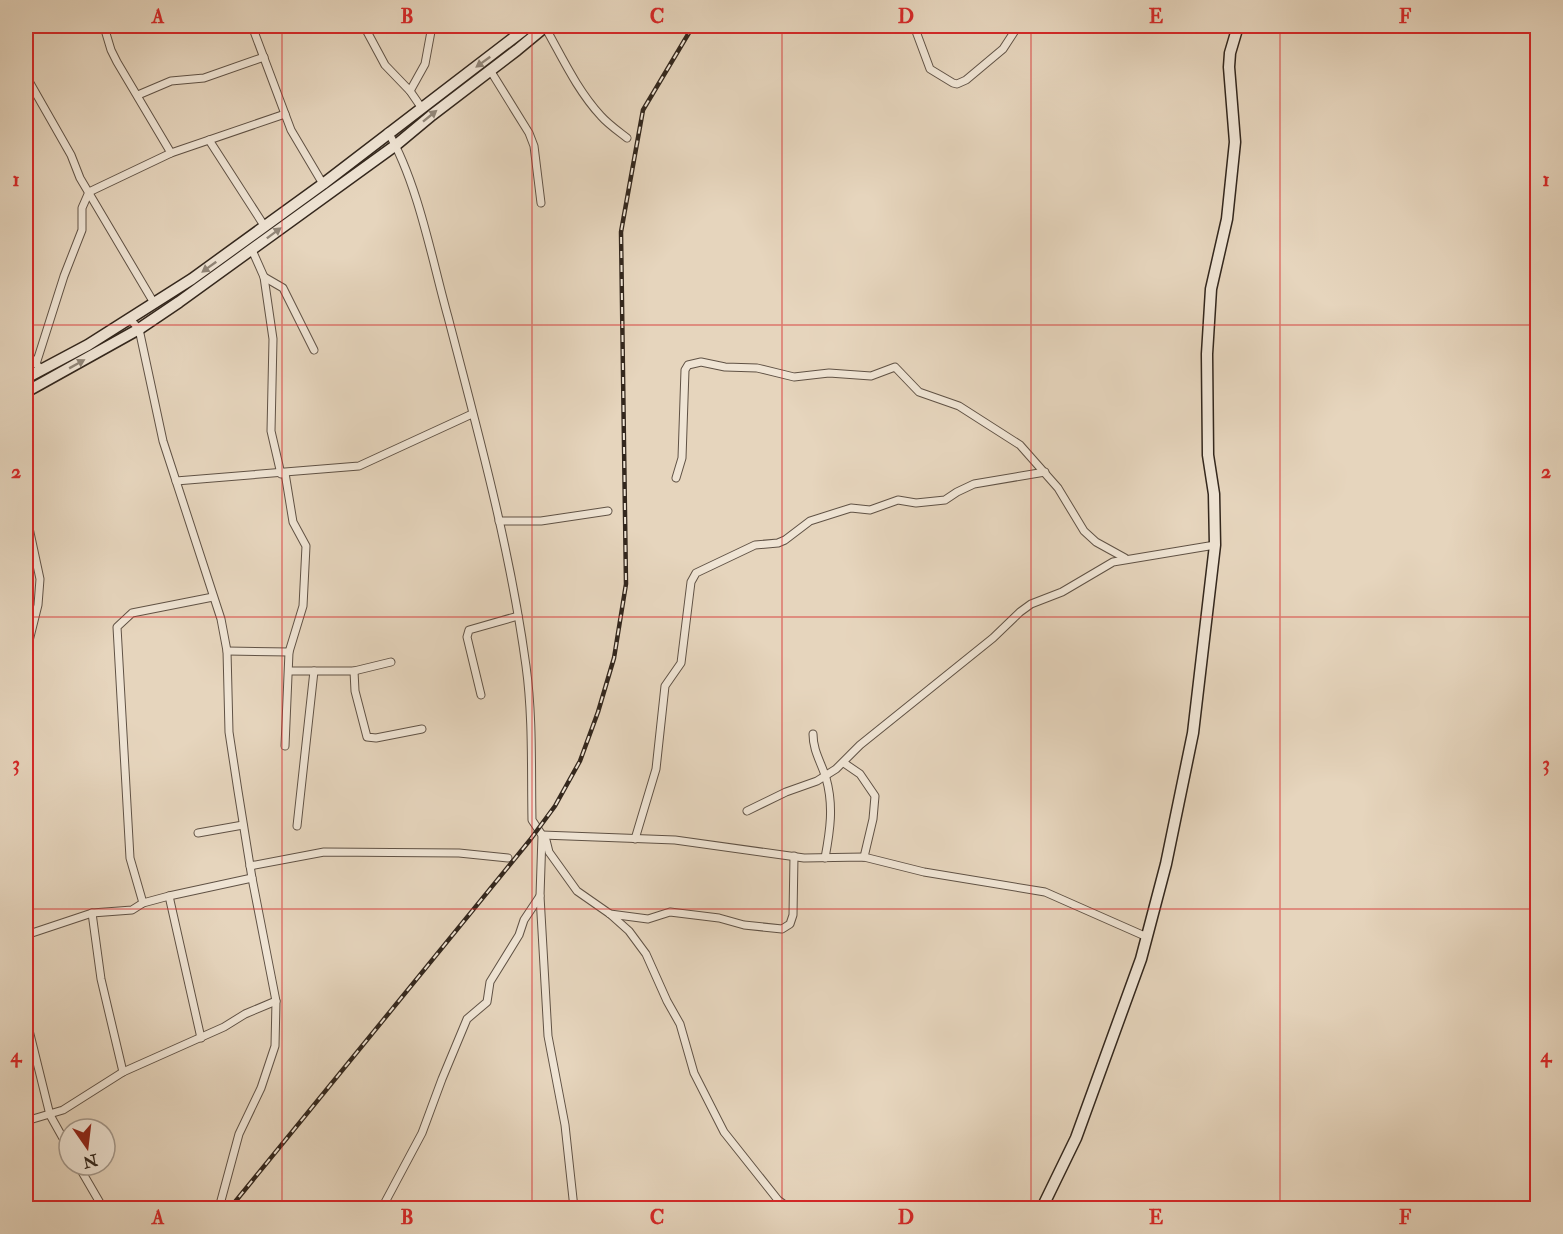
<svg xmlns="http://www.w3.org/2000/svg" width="1563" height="1234" font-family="'IM FELL Double Pica',serif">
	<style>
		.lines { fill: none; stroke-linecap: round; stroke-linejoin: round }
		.street-casing { stroke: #605245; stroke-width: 9 }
		.secondary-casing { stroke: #33271d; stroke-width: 13 }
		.street { stroke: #efe4d4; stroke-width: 7 }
		.secondary { stroke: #efe4d4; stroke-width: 10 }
		.rail-casing { stroke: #33271d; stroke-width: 4.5 }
		.rail { stroke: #efe4d4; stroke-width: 2; stroke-dasharray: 7; stroke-linecap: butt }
		.oneway { fill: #918678 }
		.grid { fill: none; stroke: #d62828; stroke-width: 1.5; stroke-opacity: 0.55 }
		.neatline { fill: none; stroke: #d62828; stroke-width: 2 }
		.grid-label { font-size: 20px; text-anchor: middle; font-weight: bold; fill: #d62828 }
	</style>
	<rect width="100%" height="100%" fill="#e6d5bd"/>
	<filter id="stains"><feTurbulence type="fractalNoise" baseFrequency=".00333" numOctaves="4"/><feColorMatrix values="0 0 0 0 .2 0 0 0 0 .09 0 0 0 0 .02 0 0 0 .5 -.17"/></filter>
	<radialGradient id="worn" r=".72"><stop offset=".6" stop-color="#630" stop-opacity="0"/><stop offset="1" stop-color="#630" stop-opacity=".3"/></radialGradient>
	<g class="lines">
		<g class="street-casing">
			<g id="street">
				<path d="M116,26L105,30L111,50L117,62L171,153"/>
				<path d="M252,26L291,130L323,184"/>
				<path d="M364,26L385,65L410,91L421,107"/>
				<path d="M914,26L930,69L953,83L957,84L966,80L1003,49L1018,26"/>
				<path d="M545,27C562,57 577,90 601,116C608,124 618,131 627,138"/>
				<path d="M490,70L529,133L534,146L541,203"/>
				<path d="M26,76L71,155L80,178L154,303"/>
				<path d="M410,91L425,64L432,26"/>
				<path d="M138,95L171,81L204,78L264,57"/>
				<path d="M388,132C418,183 432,260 448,317C478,432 510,548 526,666C533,717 531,769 532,820L542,835L540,896L548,1036L565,1125L574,1208"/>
				<path d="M209,140L265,227"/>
				<path d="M252,250L264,277L273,339L271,431L281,474"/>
				<path d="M264,277L283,288L314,350"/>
				<path d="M129,318L139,329L163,441L221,619L227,651L229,732L238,791L252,878L276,1001L275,1046L261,1088L239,1134L219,1208"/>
				<path d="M26,352L38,366"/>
				<path d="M36,364L64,276L82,230V208L89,192L171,153L285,114"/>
				<path d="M285,473L293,522L306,546L303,606L289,652L285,746"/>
				<path d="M676,478L682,458L685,370L688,365L701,362L725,367L757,368L794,377L829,373L871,376L895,367L919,392L959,406L1020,445L1058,488L1084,531L1096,542L1125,558"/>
				<path d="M176,481L359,466L472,414"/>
				<path d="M26,514L40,579L38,605L26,653"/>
				<path d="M499,521H541L608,511"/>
				<path d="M227,651L289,652"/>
				<path d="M289,671H354L391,662"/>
				<path d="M354,671L355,691L367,737L376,738L422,729"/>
				<path d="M481,695L467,637L469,630L518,616"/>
				<path d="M813,734C813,751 821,762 826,778C834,806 830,831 825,858"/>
				<path d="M844,763L860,774L875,796L873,819L864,857"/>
				<path d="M747,811L786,792L817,781L836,769L860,745L993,638L1020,612L1031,604L1062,592L1113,562L1215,545"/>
				<path d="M297,826L314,671"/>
				<path d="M198,833L243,825"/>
				<path d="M542,835L675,840L804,858L864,857L924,872L1045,892L1147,937"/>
				<path d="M635,839L656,769L665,686L681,663L691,582L696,573L755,545L778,543L785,540L810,521L851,508L870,510L898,500L916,503L945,500L957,492L974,484L1045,472"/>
				<path d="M546,840L549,852L577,891L610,914L629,931L646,954L667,1001L680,1024L694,1073L724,1132L778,1200L789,1208"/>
				<path d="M250,866L324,852L459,853L508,858"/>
				<path d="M169,896L201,1038"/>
				<path d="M143,903L130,858L117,627L132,613L213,597"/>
				<path d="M92,913L101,979L123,1072"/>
				<path d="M610,914L648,919L670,912L719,918L744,925L782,929L790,924L793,915L794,856"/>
				<path d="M26,935L92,913L132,910L143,903L169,896L252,878"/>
				<path d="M26,1018L50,1115L69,1149"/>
				<path d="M26,1121L63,1110L123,1072L224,1027L245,1014L276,1001"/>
				<path d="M78,1165L103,1208"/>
				<path d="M382,1208L422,1133L442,1079L467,1019L487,1002L490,982L519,935L524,920L540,896"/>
			</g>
		</g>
		<g class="secondary-casing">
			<g id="secondary">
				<path d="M26,378L88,345L192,279L323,184L529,26"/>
				<path d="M26,392L139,329L179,302L396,145L432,115L517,50L546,26"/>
				<path d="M1042,1208L1076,1138L1141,959L1166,864L1193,733L1215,545L1214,494L1208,455L1207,354L1211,289L1227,219L1235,142L1229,67L1230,53L1238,26"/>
			</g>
		</g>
		<use href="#street" class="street"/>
		<use href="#secondary" class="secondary"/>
		<g class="rail-casing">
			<path id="rail" d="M230,1208L530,840L555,806L580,761L598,712L614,658L626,584L621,232L643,110L693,26"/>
		</g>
		<use href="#rail" class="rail"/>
	</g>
	<defs><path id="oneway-solid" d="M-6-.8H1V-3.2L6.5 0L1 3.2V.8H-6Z" transform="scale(1.5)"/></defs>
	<g class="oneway">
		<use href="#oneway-solid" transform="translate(483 62) rotate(144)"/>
		<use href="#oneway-solid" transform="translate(430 116) rotate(-39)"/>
		<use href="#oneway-solid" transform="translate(274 233) rotate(-37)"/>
		<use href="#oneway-solid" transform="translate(209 267) rotate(144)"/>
		<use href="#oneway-solid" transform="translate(77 364) rotate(-29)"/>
	</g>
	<path class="grid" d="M282,26V1208M532,26V1208M782,26V1208M1031,26V1208M1280,26V1208M26,325H1538M26,617H1538M26,909H1538"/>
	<rect width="1563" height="1234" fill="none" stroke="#e6d5bd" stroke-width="66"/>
	<g transform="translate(87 1147) rotate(166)"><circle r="28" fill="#efe4d4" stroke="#a4988b" stroke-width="1.5"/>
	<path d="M0-4.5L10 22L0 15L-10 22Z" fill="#8f2418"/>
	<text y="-9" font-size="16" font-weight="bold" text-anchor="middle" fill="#33271d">N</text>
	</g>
	<rect x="33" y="33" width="1497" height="1168" class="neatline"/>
	<g class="grid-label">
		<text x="158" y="23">A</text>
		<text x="407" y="23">B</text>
		<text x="657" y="23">C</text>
		<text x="906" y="23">D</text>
		<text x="1156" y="23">E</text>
		<text x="1405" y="23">F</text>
		<text x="16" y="186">1</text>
		<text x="1546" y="186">1</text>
		<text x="16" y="478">2</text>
		<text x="1546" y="478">2</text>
		<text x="16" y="770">3</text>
		<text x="1546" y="770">3</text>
		<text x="16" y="1062">4</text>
		<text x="1546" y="1062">4</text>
		<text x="158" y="1224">A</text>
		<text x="407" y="1224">B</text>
		<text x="657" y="1224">C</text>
		<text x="906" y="1224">D</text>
		<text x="1156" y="1224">E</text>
		<text x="1405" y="1224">F</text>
	</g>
	<rect width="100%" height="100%" filter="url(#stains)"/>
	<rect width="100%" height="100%" fill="url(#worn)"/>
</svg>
